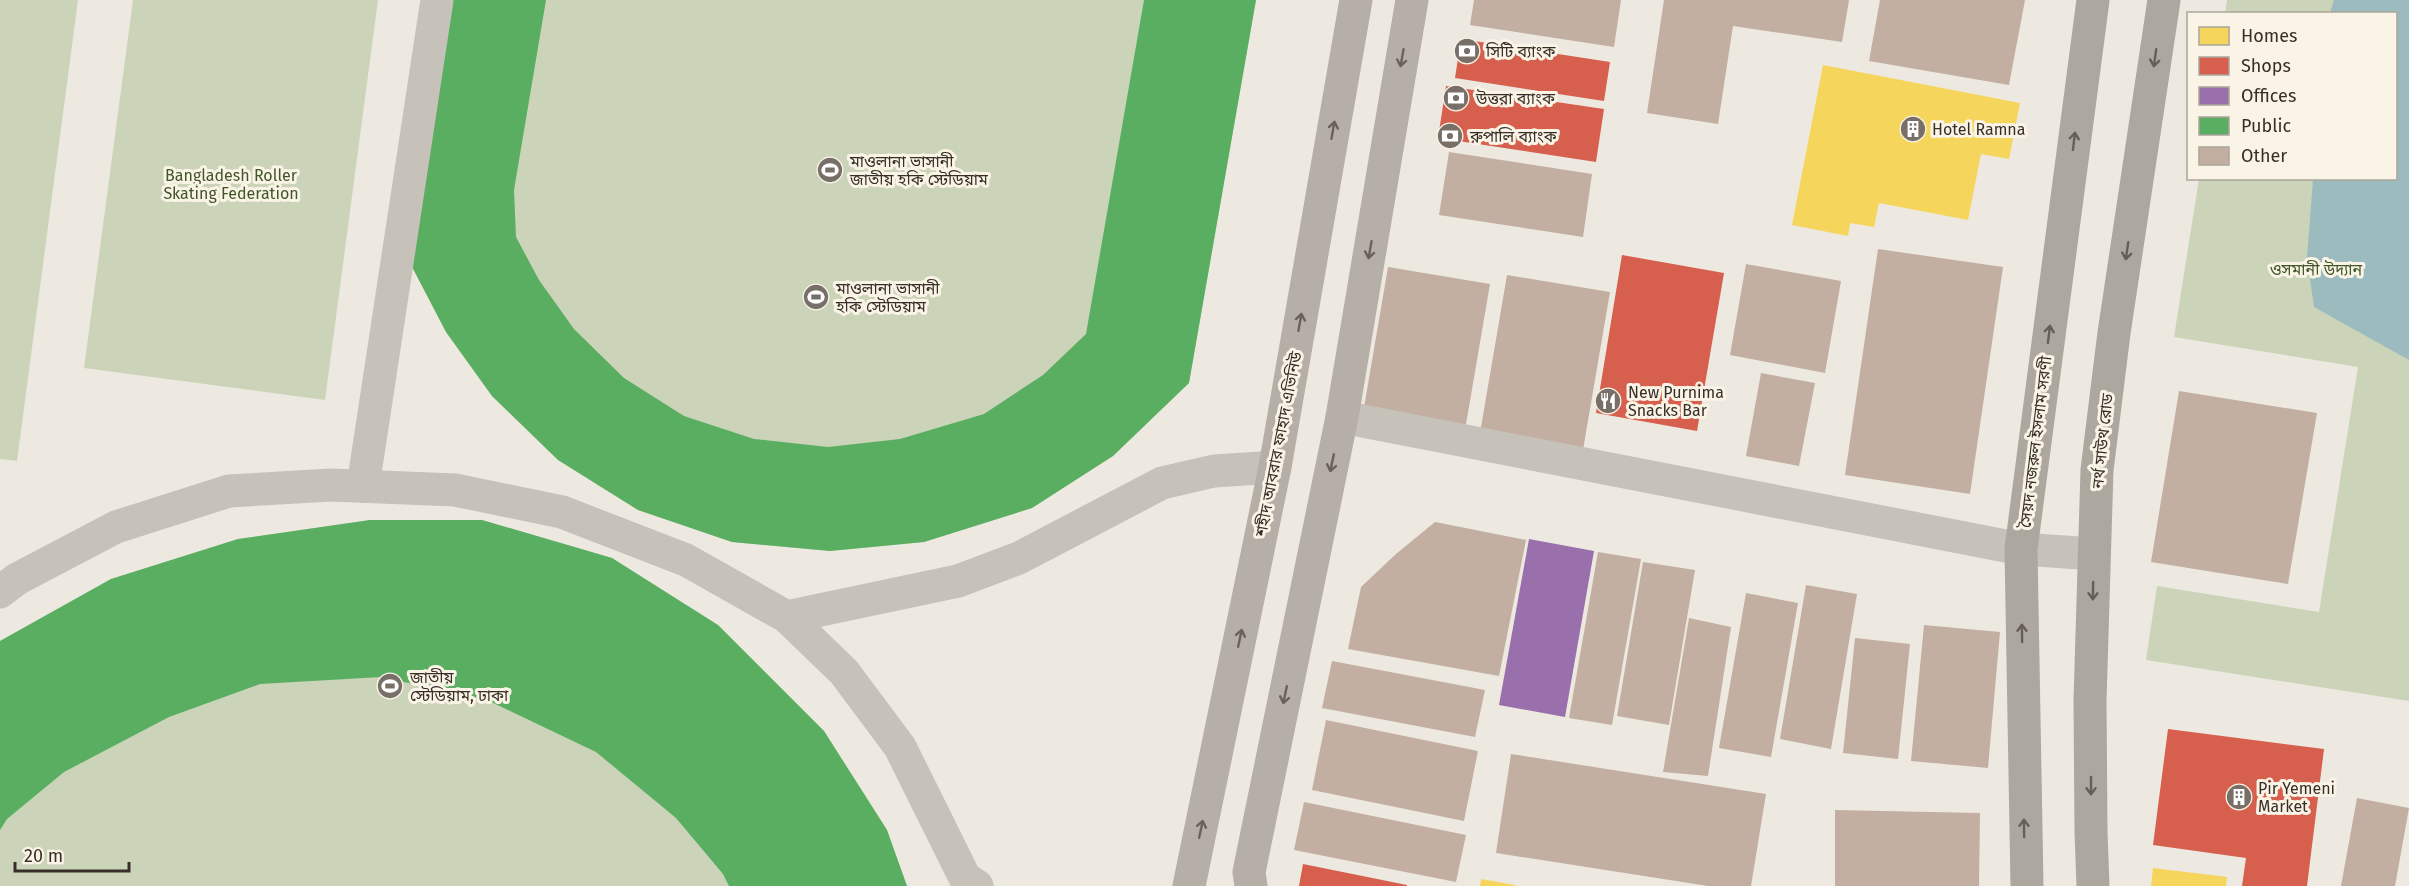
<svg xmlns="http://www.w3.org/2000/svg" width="2409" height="886" font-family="'Fira Sans','Noto Sans Bengali',sans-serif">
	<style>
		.green { fill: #cbd4b9 }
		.water { fill: #9bbbbf }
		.homes { fill: #f6d55c }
		.shops { fill: #d6604d }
		.offices { fill: #9970ab }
		.public { fill: #5aae61 }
		.building { fill: #c2afa1 }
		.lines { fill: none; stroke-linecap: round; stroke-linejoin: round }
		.minor { stroke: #c6c1b9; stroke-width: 33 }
		.major { stroke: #b5afa8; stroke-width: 33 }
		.highway { stroke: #aca79f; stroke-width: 33 }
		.oneway { stroke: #69625b }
		.oneway2 { stroke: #665e57 }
		.labels { text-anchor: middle; stroke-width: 6; stroke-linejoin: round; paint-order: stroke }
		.poi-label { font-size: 16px; fill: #372e27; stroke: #faf4e7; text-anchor: start }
		.park-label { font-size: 16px; fill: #405629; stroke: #faf4e7 }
		.street-label { font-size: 16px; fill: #372e27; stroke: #faf4e7 }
	</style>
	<rect width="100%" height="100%" fill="#ede9e0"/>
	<g class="green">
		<path d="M0,0H78L17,461L0,459Z"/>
		<path d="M133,0H378L325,400L84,368Z"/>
		<path d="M436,0H1256L1189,383L1113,456L1032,508L924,542L830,551L732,542L638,510L558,460L492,396L446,332L409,261Z"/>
		<path d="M2227,0H2409V701L2146,660L2157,586L2319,612L2358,367L2174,337L2199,179L2396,178V14L2225,13Z"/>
		<path d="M370,520H482L612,558L718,625L824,731L887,830L907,886H0V641L111,579L238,539Z"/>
	</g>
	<path class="water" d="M2334,0H2409V360L2314,307L2307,258L2313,179L2396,178V14L2330,13Z"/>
	<g class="homes">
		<path d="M1823,65L2020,103L2009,159L1981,154L1968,220L1879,203L1874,227L1850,223L1848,236L1792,225Z"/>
		<path d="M2153,868L2227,877L2226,886H2151Z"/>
		<path d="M1481,879L1515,885V886H1480Z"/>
	</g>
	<g class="shops">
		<path d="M1461,39L1610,62L1604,101L1455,78Z"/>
		<path d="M1446,86L1604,109L1596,162L1438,138Z"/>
		<path d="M1622,255L1724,273L1697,431L1596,413Z"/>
		<path d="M2168,729L2324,749L2307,886H2242L2246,858L2153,845Z"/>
		<path d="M1303,864L1407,885V886H1299Z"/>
	</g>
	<path class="offices" d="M1529,539L1594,551L1565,717L1499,705Z"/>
	<g class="public">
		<path d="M436,0H546L514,190L516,237L539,280L574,329L624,378L684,416L754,439L828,447L900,439L984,414L1043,375L1086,334L1144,0H1256L1189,383L1113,456L1032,508L924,542L830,551L732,542L638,510L558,460L492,396L446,332L409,261Z"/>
		<path d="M370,520H482L612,558L718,625L824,731L887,830L907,886H729L723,874L676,818L596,752L487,700L381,677L260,684L169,717L64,772L7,819L0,830V641L111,579L238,539Z"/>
	</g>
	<g class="building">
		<path d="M1474,0H1621L1614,47L1470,25Z"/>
		<path d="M1664,0H1849L1842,42L1733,26L1718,124L1647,113Z"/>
		<path d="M1880,0H2025L2009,85L1869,61Z"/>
		<path d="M1449,152L1592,174L1583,237L1439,215Z"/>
		<path d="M1878,249L2003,267L1970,494L1845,475Z"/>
		<path d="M1746,264L1841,281L1825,373L1730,355Z"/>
		<path d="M1388,267L1490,284L1463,442L1361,425Z"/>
		<path d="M1507,275L1610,292L1583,450L1480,433Z"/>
		<path d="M1761,373L1815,383L1799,466L1746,456Z"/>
		<path d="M2179,391L2317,413L2288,584L2151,562Z"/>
		<path d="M1435,522L1526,540L1499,676L1348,649L1361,587L1396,554Z"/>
		<path d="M1598,552L1641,559L1612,725L1569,718Z"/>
		<path d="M1643,562L1695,570L1669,725L1617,716Z"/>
		<path d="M1806,585L1857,594L1831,749L1780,739Z"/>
		<path d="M1746,593L1798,603L1771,757L1719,748Z"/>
		<path d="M1689,618L1731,627L1708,776L1663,772Z"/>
		<path d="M1924,625L2000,632L1988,768L1911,761Z"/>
		<path d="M1855,638L1910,644L1898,759L1843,753Z"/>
		<path d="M1332,661L1485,690L1475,737L1322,708Z"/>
		<path d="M1326,720L1478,751L1464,821L1312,790Z"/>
		<path d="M1511,754L1766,794L1751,886H1708L1496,853Z"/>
		<path d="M2357,798L2409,808L2395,886H2341Z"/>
		<path d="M1304,802L1466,835L1456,882L1294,850Z"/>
		<path d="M1835,810L1980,813L1979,886H1835Z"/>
	</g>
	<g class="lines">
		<g class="minor">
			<path d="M1342,417L2021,549L2094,554"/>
			<path d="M363,486L437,0"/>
			<path d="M0,592L17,579L116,527L229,491L331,485L455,490L562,512L686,560L787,617L844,672L900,747L965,878L977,886"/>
			<path d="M787,617L958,581L1019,558L1162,483L1214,471L1275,467"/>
		</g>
		<g class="major">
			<path d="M1189,886L1275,467L1356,0"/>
			<path d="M1251,886L1249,872L1342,417L1412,0"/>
		</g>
		<g class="highway">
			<path d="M2027,886L2021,549L2093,0"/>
			<path d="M2093,886L2091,832L2090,700L2097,470L2114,333L2164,0"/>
		</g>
	</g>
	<defs><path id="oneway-shaft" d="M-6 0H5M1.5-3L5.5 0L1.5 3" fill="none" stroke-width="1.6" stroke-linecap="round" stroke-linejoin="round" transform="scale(1.5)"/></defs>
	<g class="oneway">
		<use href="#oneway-shaft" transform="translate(1402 58) rotate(100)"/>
		<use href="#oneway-shaft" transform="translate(1333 130) rotate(-80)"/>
		<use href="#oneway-shaft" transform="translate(1370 250) rotate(100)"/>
		<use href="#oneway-shaft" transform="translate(1300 322) rotate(-80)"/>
		<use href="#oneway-shaft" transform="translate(1332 463) rotate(102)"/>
		<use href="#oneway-shaft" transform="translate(1240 638) rotate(-78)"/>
		<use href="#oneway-shaft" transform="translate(1285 695) rotate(102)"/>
		<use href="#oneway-shaft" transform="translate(1201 829) rotate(-78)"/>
	</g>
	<g class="oneway2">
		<use href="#oneway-shaft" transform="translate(2155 58) rotate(98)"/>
		<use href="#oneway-shaft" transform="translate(2074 141) rotate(-83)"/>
		<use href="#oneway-shaft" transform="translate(2127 251) rotate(98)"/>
		<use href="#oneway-shaft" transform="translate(2049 334) rotate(-83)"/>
		<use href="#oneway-shaft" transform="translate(2093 591) rotate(91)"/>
		<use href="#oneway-shaft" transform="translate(2022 633) rotate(-91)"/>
		<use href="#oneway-shaft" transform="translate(2091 786) rotate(90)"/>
		<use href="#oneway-shaft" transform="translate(2024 828) rotate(-91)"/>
	</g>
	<defs>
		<g id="bank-disc" transform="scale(1.35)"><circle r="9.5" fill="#776f68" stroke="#faf4e7"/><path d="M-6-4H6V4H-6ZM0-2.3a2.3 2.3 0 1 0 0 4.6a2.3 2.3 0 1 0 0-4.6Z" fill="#fff"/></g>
		<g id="building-disc" transform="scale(1.35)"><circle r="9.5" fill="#776f68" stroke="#faf4e7"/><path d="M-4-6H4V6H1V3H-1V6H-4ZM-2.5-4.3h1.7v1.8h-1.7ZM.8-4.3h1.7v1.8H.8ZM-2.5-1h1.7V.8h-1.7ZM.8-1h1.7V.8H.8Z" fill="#fff"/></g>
		<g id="stadium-disc" transform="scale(1.35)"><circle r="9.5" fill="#776f68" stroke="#faf4e7"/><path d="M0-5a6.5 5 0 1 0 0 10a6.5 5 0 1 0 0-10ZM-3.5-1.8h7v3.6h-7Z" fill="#fff"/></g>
		<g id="restaurant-disc" transform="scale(1.35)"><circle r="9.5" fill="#776f68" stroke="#faf4e7"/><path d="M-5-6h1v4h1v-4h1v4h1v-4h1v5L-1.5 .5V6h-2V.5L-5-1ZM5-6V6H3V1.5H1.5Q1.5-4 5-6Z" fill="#fff"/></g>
	</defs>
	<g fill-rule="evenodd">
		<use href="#bank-disc" x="1467" y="51"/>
		<use href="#bank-disc" x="1456" y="98"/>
		<use href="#building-disc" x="1913" y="129"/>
		<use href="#bank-disc" x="1450" y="136"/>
		<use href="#stadium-disc" x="830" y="170"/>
		<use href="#stadium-disc" x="816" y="297"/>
		<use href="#restaurant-disc" x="1608" y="401"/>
		<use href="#stadium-disc" x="390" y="686"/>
		<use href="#building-disc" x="2239" y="797"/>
	</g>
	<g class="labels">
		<g class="poi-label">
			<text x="1486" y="57">সিটি ব্যাংক</text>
			<text x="1476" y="104">উত্তরা ব্যাংক</text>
			<text x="1932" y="135">Hotel Ramna</text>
			<text x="1470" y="142">রুপালি ব্যাংক</text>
			<text x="850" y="167">মাওলানা ভাসানী<tspan x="850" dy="18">জাতীয় হকি স্টেডিয়াম</tspan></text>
			<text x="836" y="294">মাওলানা ভাসানী<tspan x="836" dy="18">হকি স্টেডিয়াম</tspan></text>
			<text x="1628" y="398">New Purnima<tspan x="1628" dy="18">Snacks Bar</tspan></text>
			<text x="410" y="683">জাতীয়<tspan x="410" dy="18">স্টেডিয়াম, ঢাকা</tspan></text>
			<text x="2258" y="794">Pir Yemeni<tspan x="2258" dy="18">Market</tspan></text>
		</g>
		<g class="park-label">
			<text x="231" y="181">Bangladesh Roller<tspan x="231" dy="18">Skating Federation</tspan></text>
			<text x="2316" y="275">ওসমানী উদ্যান</text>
		</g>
		<g class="street-label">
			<text transform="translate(2102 441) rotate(-84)" y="6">নর্থ সাউথ রোড</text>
			<text transform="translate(2035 442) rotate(-83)" y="6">সৈয়দ নজরুল ইসলাম সরণী</text>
			<text transform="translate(1278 444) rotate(-79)" y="6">শহীদ আবরার ফাহাদ এভিনিউ</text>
		</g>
	</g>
	<rect x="2187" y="12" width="210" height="168" fill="#faf4e7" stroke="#aca59a" stroke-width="1.5"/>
	<rect x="2199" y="27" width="30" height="18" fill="#f6d55c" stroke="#aca59a" stroke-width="1.5"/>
	<text x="2241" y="42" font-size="18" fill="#372e27">Homes</text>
	<rect x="2199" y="57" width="30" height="18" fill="#d6604d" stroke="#aca59a" stroke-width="1.5"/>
	<text x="2241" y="72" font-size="18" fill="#372e27">Shops</text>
	<rect x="2199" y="87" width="30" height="18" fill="#9970ab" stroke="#aca59a" stroke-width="1.5"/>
	<text x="2241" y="102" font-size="18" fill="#372e27">Offices</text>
	<rect x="2199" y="117" width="30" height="18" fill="#5aae61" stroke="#aca59a" stroke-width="1.5"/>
	<text x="2241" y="132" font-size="18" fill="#372e27">Public</text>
	<rect x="2199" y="147" width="30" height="18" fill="#c2afa1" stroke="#aca59a" stroke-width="1.5"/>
	<text x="2241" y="162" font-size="18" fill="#372e27">Other</text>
	<path d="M15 862v9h114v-9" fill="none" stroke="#372e27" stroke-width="3"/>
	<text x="24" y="862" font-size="18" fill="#372e27" stroke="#faf4e7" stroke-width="4.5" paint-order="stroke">20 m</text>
</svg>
